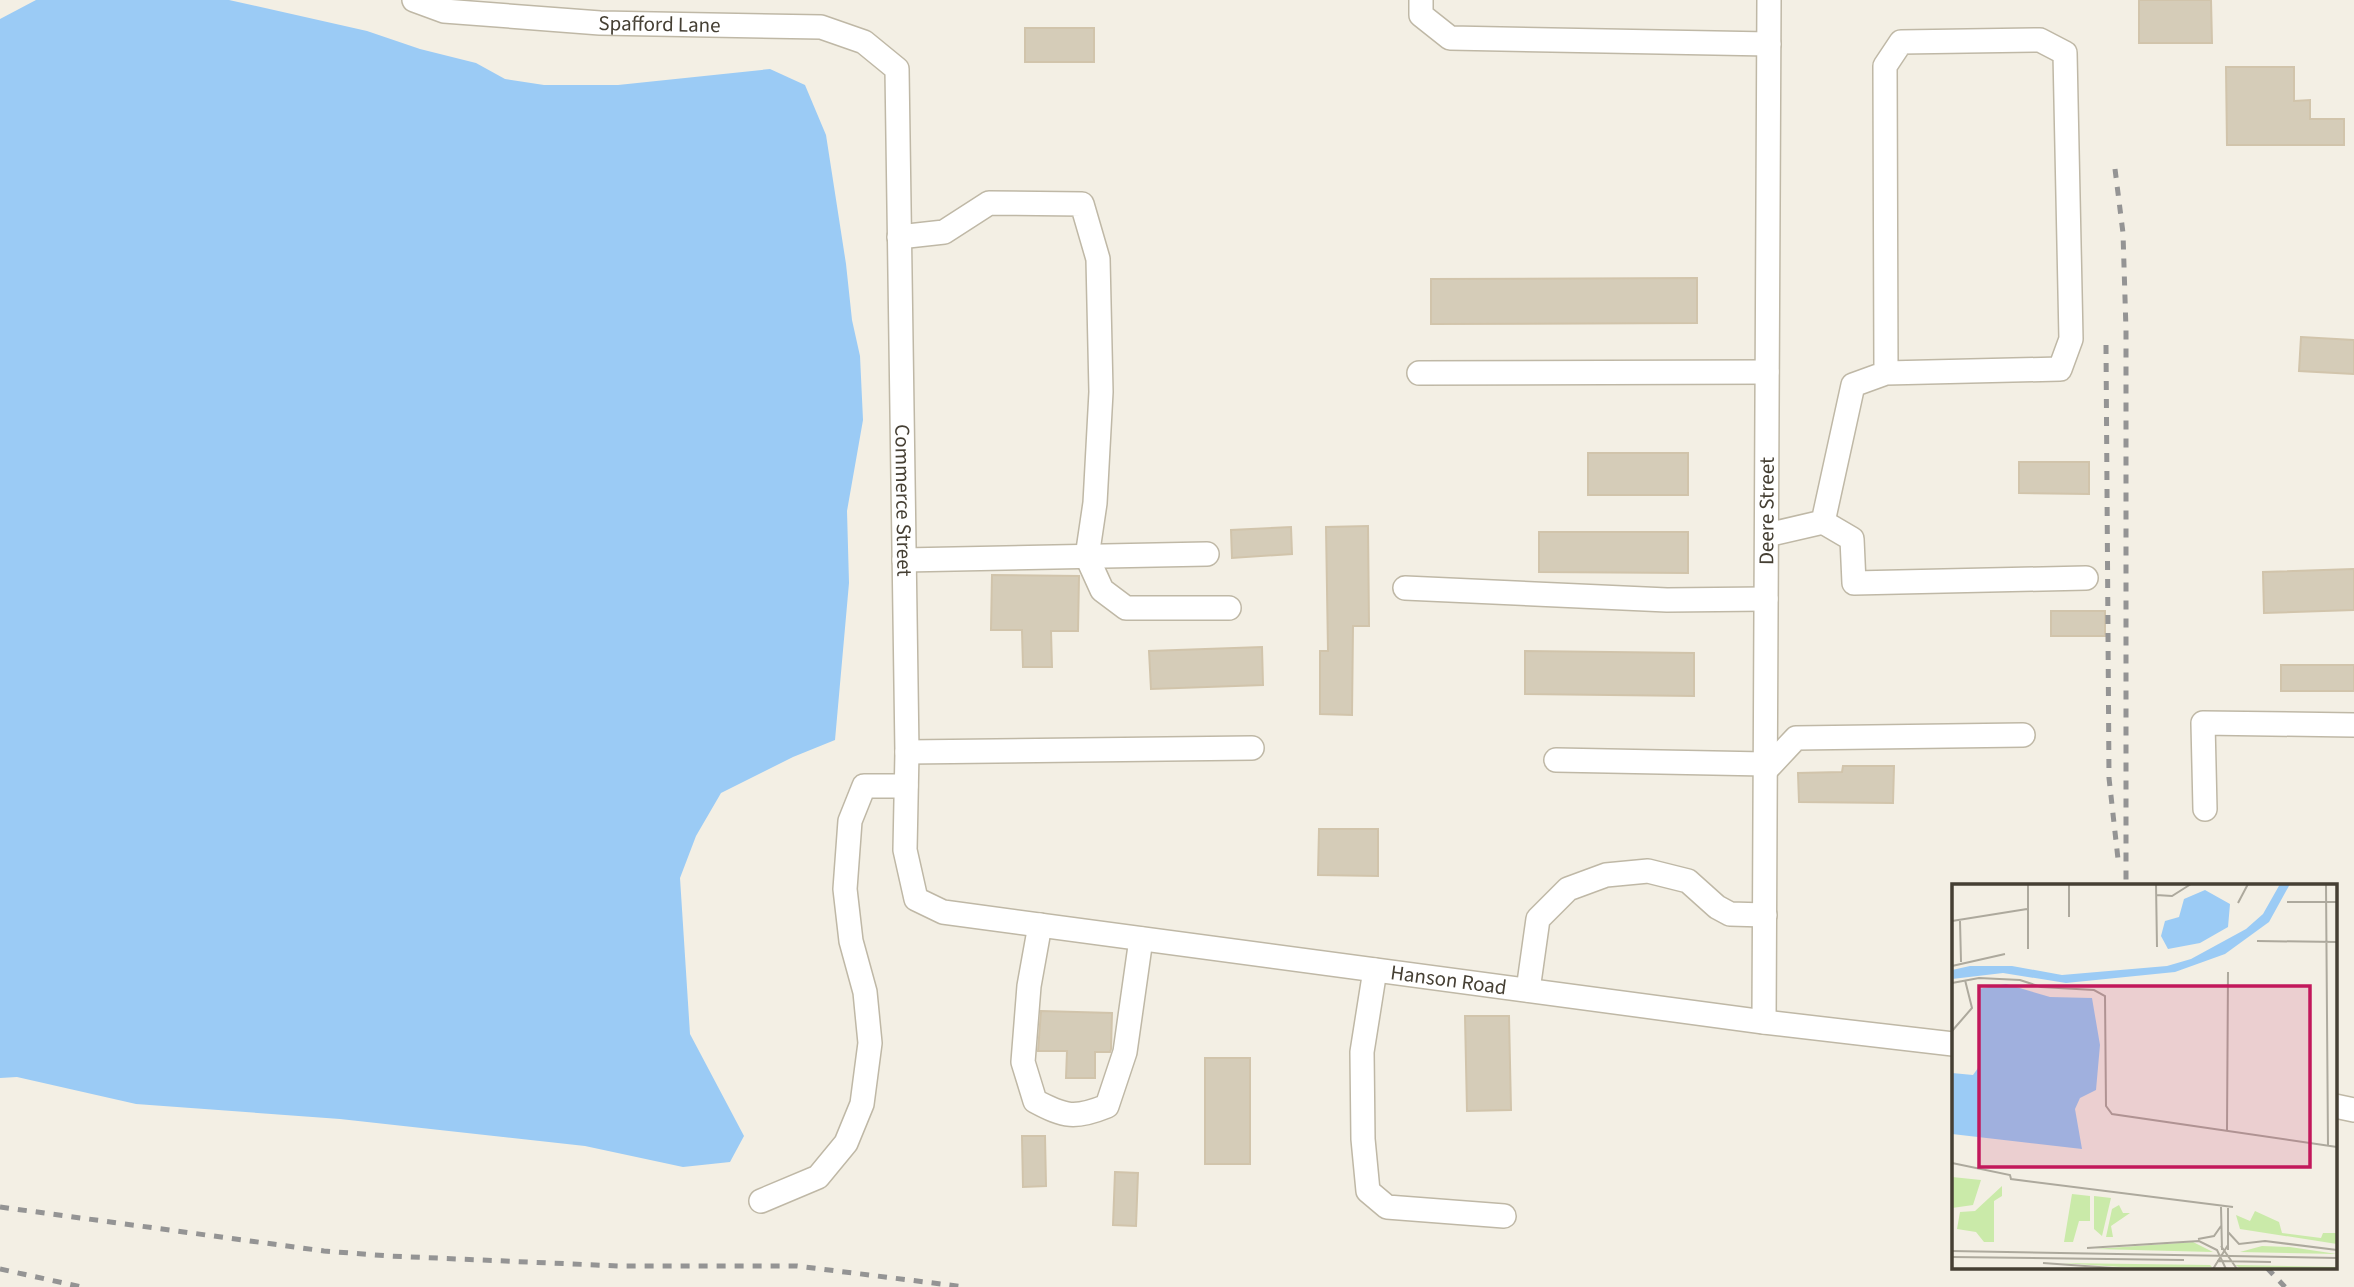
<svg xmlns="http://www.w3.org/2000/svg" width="2354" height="1287" font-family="'Source Sans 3',sans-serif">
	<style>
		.water { fill: #9bcbf5 }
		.building { fill: #d5ccb8; stroke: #d1c4ab; stroke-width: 2 }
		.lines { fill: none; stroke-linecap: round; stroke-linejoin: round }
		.minor-casing { stroke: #bfb8a6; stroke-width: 26 }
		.minor { stroke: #fff; stroke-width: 23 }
		.rail { stroke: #949494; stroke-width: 5; stroke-dasharray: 9 9; stroke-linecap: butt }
		.labels { text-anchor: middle; stroke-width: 5; stroke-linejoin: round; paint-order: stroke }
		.street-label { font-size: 21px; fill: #453f33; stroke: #fff }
		.inset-road { fill: none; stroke: #ada99d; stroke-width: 2 }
		.view { fill: #c2185b; fill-opacity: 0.15; stroke: #c2185b; stroke-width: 3.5 }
		.inset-edge { fill: none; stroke: #453f33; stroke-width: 3.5 }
	</style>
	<rect width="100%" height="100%" fill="#f3efe4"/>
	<path class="water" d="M36,0H229L367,31L420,49L476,63L505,79L544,85H618L770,69L805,85L826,135L846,264L852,320L860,356L863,420L847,511L849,583L835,740L793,757L721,793L696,836L680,878L690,1034L744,1136L730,1162L683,1167L585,1146L340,1119L136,1104L17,1077L0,1078V19Z"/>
	<g class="building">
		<path d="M2139,0H2211L2212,43H2139Z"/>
		<rect x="1025" y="28" width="69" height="34"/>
		<path d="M2226,67H2294V101L2310,100V119H2344V145H2227Z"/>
		<path d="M1697,278V323L1431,324V279Z"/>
		<path d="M2301,337L2354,340V374L2299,371Z"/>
		<rect x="1588" y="453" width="100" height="42"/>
		<path d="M2019,462H2089V494L2019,493Z"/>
		<path d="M1368,526L1369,626H1353L1352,715L1320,714V651H1328L1326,527Z"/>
		<path d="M1291,527L1292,554L1232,558L1231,530Z"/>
		<path d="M1539,532H1688V573L1539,572Z"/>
		<path d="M2354,569V610L2264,613L2263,572Z"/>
		<path d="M992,575L1079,576L1078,631H1051L1052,667H1023L1022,630H991Z"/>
		<rect x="2051" y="611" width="54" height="25"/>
		<path d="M1262,647L1263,685L1151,689L1149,651Z"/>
		<path d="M1525,651L1694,653V696L1525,694Z"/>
		<rect x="2281" y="665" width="73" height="26"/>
		<path d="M1843,766H1894L1893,803L1799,802L1798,773L1842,772Z"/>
		<path d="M1319,829H1378V876L1318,875Z"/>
		<path d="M1041,1011L1112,1013L1111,1049L1110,1052H1095V1078H1066L1067,1051H1038Z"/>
		<path d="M1465,1016H1509L1511,1110L1467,1111Z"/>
		<rect x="1205" y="1058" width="45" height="106"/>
		<path d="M1022,1136H1045L1046,1186L1023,1187Z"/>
		<path d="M1115,1172L1138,1173L1136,1226L1113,1225Z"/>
	</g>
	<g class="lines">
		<g class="minor-casing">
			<g id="minor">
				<path id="s1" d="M414,0L444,11L600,23L821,27L864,42L897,69L907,752L905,850L916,899L943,912L1764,1022L1953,1044"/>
				<path d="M1421,0V15L1450,38L1769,44"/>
				<path d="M899,237L944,232L989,203L1082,204L1098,259L1101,392L1095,503L1087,557L1102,590L1126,608H1229"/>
				<path d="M1419,373L1767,372"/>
				<path d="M1823,522L1852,539L1854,583L2086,578"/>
				<path d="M1767,535L1823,522L1853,385L1886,373L2060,369L2071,339L2065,53L2040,40L1901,42L1885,66L1886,373"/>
				<path d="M904,560L1207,554"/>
				<path d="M1405,588L1667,600L1766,599"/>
				<path d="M907,752L1252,748"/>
				<path d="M1556,760L1765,764"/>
				<path d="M1765,771L1796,738L2023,735"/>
				<path d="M2205,809L2203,723L2354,725"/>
				<path d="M1040,925L1029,986L1023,1062L1035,1101C1065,1117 1075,1119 1107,1106L1125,1052L1141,939"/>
				<path d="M1375,970L1362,1052L1363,1139L1368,1191L1387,1207L1504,1216"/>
				<path d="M1528,990L1538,919L1568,889L1606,875L1648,871L1688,881L1717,907L1730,914L1765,915"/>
				<path id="s2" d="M1764,1022L1769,0"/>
				<path d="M2335,1106L2354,1110"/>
				<path d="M761,1201L818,1177L846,1143L862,1104L870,1043L865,992L851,941L845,889L850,821L864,786H906"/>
			</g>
		</g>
		<use href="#minor" class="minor"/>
		<g class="rail">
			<path d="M2115,169L2123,233L2126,330V886"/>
			<path d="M2106,345L2109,778L2118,859"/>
			<path d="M0,1207L324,1251L389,1256L619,1266H797L965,1287"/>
			<path d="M2267,1268L2285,1287"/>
			<path d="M0,1269L82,1287"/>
		</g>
	</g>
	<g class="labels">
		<g class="street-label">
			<text dy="7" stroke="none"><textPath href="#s1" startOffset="248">Spafford Lane</textPath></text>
			<text dy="7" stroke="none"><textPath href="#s1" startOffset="929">Commerce Street</textPath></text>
			<text dy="7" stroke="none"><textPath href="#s2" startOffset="511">Deere Street</textPath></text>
			<text dy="7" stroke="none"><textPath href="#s1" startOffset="1869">Hanson Road</textPath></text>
		</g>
	</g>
	<g transform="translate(1952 884)">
		<rect width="385" height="385" fill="#f3efe4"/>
		<path d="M0,293L29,296L21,321L0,324ZM50,302V312L42,317V358H32L24,348L5,345L8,328L23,327ZM120,310L138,312V337H127L121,358H112ZM142,312L159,314L150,352L142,345ZM167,321L171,329H178L159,342L161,353H154L160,325ZM303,327L327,338L330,349L369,354L371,349H385V360L288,345L284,331L298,337ZM241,358L261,368L143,365ZM310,362L338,363L385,370L288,368ZM109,379L258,381L260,383L199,385ZM283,381L385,383V385H290Z" fill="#caeaa9"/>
		<path d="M328,0H338L317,38L273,70L223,88L114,99L51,89L0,95V86L18,82H60L110,91L215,82L239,75L294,45L311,30ZM253,6L278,20L276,43L248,59L216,65L209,52L213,37L227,33L232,15ZM54,100L98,113L140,114L148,161L144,206L128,214L123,225L130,265L0,250V189L21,191L26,184V105Z" fill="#9bcbf5"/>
		<path class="inset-road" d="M204,0L205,63M374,0L376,262M204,11L220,12L239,0M335,18H385M286,19L296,0M117,33V0M0,37L75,25M8,37L9,78M305,57L385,58M76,65V0M0,82L53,70M0,99L27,94L68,96L89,103L142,106L153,112L154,222L160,230L385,263M0,147L20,124L13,96M275,246L276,88M0,279L58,291L59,295L281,323M269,323L270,366M276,348L287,360L313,357L385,366M246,355L262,352L269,342M269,362L285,385M135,364L247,357L265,366L274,385M276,366V324M0,367L385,374M0,373L232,376M265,377L319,378M91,379L175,385M261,385L276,361"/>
		<path class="view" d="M27,102H358V283H27Z"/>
		<rect width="385" height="385" class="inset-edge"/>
	</g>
</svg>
